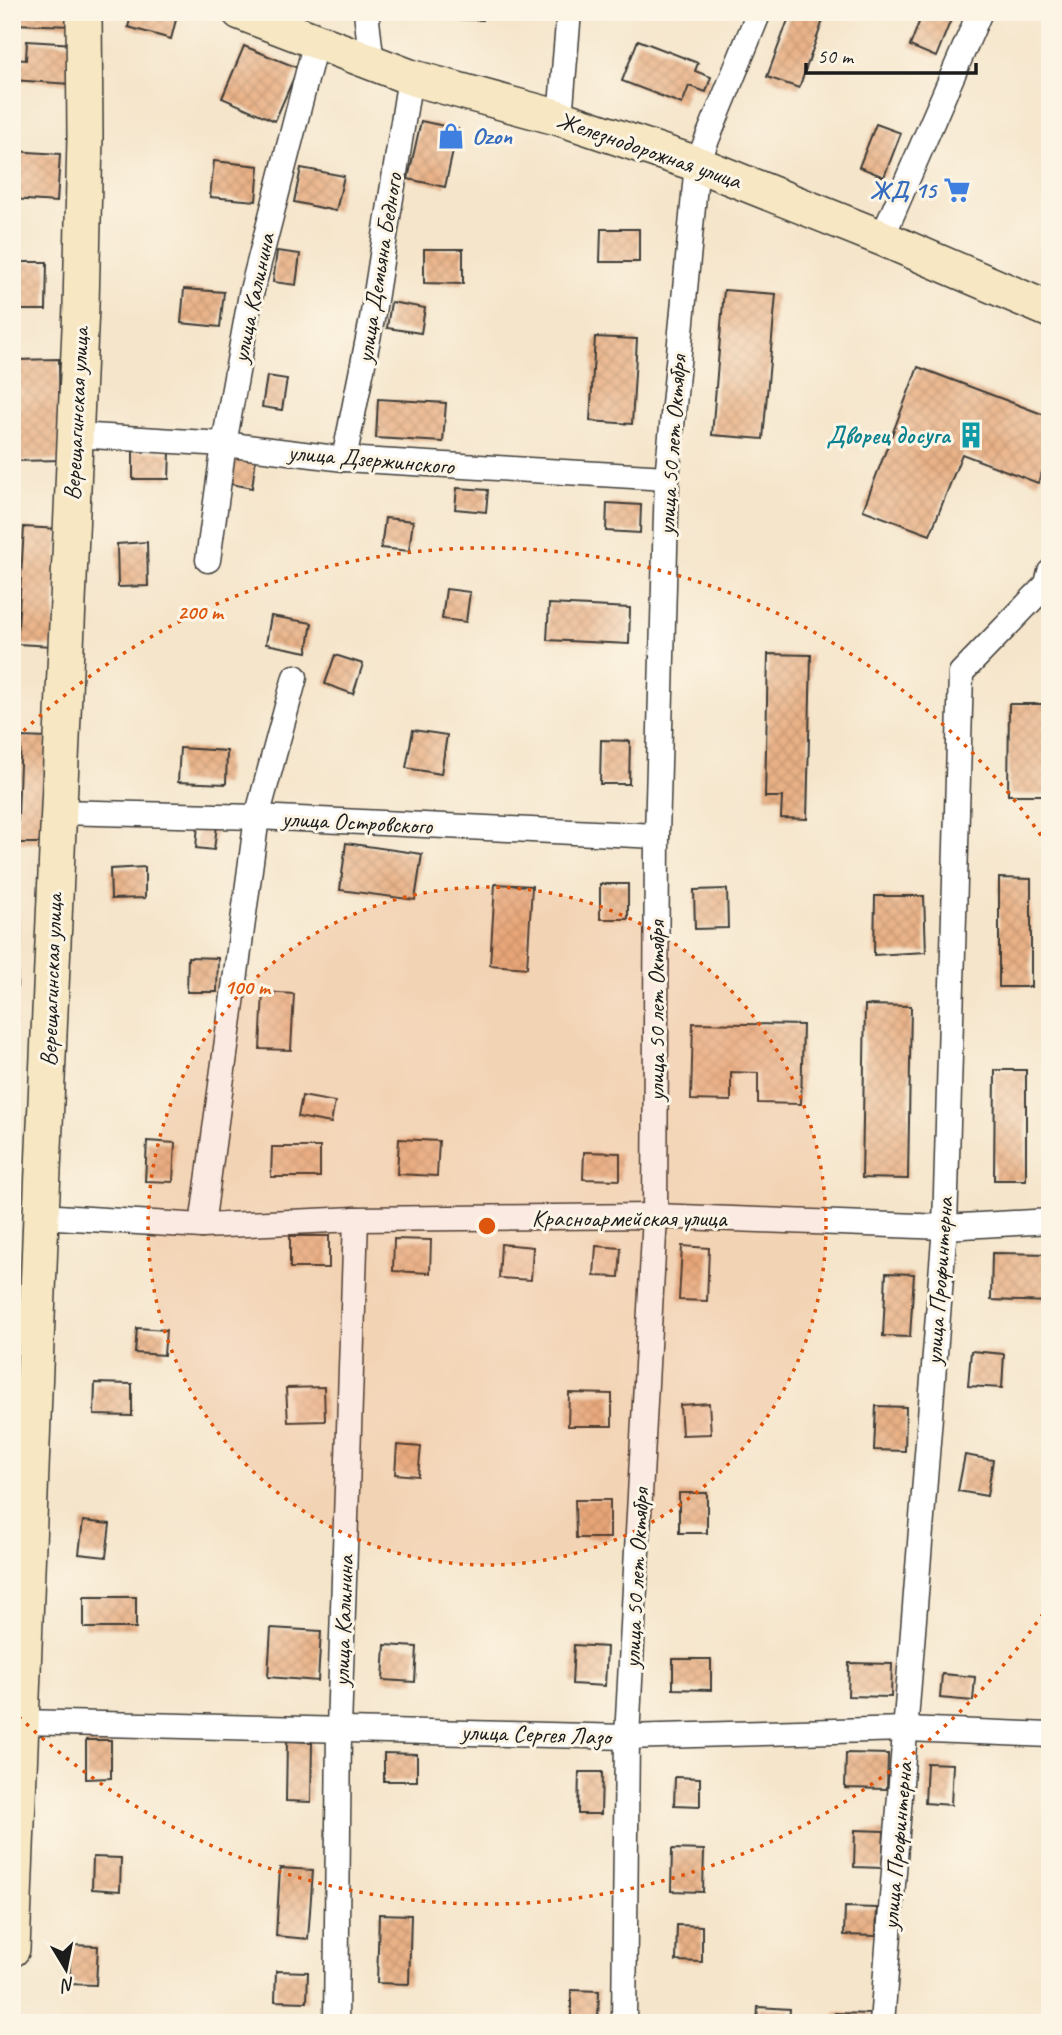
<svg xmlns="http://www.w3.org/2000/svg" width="1062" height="2035" font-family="Caveat,sans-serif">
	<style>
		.building { fill: url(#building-cross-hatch) }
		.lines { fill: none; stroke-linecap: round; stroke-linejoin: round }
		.street-casing { stroke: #3d3a36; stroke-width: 27 }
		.secondary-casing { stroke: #3d3a36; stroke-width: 38 }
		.street { stroke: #fff; stroke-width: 24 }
		.secondary { stroke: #f7e8c3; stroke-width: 35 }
		.ring { fill: none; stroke: #de560d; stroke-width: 3.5; stroke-dasharray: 3.5 7 }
		.labels { text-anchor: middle; stroke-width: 6; stroke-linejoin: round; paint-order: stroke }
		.shop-label { font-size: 24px; font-weight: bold; fill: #366cbe; stroke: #fcf5e5; text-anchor: start }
		.street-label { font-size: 24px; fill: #1c1c1c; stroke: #fcf5e5 }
		.culture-label { font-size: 24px; font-weight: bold; fill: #0d838f; stroke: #fcf5e5; text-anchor: end }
		.centre { fill: #de560d; stroke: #fcf5e5; stroke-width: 3.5 }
		.ring-label { font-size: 21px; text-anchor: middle; font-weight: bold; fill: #de560d; stroke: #fcf5e5; stroke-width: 6; stroke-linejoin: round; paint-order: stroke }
	</style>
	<defs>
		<pattern id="building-cross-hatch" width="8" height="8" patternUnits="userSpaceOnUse" patternTransform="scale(1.75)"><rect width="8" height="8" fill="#e9b186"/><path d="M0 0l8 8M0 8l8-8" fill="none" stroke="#c79873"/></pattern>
	</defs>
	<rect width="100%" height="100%" fill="#fcf5e5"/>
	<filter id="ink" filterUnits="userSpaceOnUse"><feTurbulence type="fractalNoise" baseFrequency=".0143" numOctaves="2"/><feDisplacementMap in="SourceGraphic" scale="14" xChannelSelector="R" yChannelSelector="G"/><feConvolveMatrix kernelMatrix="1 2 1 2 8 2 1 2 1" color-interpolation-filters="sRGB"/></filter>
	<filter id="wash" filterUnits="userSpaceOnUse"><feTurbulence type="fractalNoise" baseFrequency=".00686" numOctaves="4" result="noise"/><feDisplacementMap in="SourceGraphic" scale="28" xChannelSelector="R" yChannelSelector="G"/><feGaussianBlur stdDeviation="1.57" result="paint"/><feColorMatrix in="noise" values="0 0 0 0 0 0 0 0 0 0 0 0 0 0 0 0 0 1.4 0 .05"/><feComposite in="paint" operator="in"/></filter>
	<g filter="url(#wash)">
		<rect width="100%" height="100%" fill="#f5e5cb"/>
		<g id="blocks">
			<g class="building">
				<path d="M12,12H75L74,26L12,24Z"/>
				<path d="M132,12H178L171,39L128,27Z"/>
				<path d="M448,12H483V20L448,19Z"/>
				<path d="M791,12H826L799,88L767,77Z"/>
				<path d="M923,12H954L936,57L910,46Z"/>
				<path d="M638,40L698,63L695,71L711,77L706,92L689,86L682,104L622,81Z"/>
				<path d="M27,41L74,44L71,84L12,80V59L26,60Z"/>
				<path d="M244,46L298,68L275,121L222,98Z"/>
				<path d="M421,121L458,129L445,187L408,179Z"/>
				<path d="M876,124L901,133L884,177L859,167Z"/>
				<path d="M12,151L60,154L57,202L12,199Z"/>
				<path d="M214,161L259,166L256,201L210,197Z"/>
				<path d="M301,168L344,176L336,211L294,202Z"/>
				<path d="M601,229H639V262H600Z"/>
				<path d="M424,249H463V284L424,283Z"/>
				<path d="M277,251L300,254L296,285L273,282Z"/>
				<path d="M18,262H47L46,310H17Z"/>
				<path d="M184,289L224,292L220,327L181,323Z"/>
				<path d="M724,290L776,294L763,439L712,435Z"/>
				<path d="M391,302L425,308L421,333L387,328Z"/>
				<path d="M595,337L637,339L632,424L590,421Z"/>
				<path d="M59,359L60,460L17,461L16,360Z"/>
				<path d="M918,367L1050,417V452L1038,483L962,454L930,535L863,510Z"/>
				<path d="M267,376L287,379L282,410L262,407Z"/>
				<path d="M378,399L446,403L443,442L376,438Z"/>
				<path d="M133,451L170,452L169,479H133Z"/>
				<path d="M230,453L256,457L252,488L225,483Z"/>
				<path d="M457,488L488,490L486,512L455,509Z"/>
				<path d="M607,503L641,505L640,533L606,531Z"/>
				<path d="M385,518L413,521L409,551L381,548Z"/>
				<path d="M24,527L59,529L53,646L17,644Z"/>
				<path d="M147,542L148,586L118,587L117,544Z"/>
				<path d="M446,589L470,592L466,622L442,619Z"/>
				<path d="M549,604L630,608L629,644L547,640Z"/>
				<path d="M271,616L312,623L307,652L266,644Z"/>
				<path d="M768,654L811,655L807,819L781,818L782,797H765Z"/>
				<path d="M335,655L363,664L353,694L325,684Z"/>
				<path d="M1009,704H1048L1047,795H1008Z"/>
				<path d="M413,730L447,735L441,774L406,768Z"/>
				<path d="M21,737L47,738L44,843H17Z"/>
				<path d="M601,740L630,741L629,784H600Z"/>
				<path d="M180,748L227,751L226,784L178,782Z"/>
				<path d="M198,824L217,825L214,850L196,848Z"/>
				<path d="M346,843L422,854L415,900L340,890Z"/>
				<path d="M145,867V898L111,899L110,869Z"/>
				<path d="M999,878L1031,879V987H999Z"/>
				<path d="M495,884L532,886L527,968L490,965Z"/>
				<rect x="600" y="884" width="28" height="35"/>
				<path d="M727,889L728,928L695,929L694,890Z"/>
				<path d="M875,896H924L926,952L874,955Z"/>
				<path d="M12,914H19L16,1025H12Z"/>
				<path d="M188,957L218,958L217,992H187Z"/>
				<path d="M263,992L294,994L291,1050L260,1049Z"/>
				<path d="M865,1005L911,1006L908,1179L862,1178Z"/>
				<path d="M693,1023L803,1025L801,1104L758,1103V1073L731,1072V1101L691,1100Z"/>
				<path d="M995,1070H1026V1180H994Z"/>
				<path d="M302,1096L335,1102L331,1123L298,1117Z"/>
				<path d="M399,1139L439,1141L437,1176L397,1174Z"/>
				<path d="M147,1141L175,1143L173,1182L145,1181Z"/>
				<path d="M272,1147H320V1177H271Z"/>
				<path d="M584,1152L620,1153V1180L583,1179Z"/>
				<rect x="290" y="1236" width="39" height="32"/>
				<path d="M394,1239L431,1240L430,1273L393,1271Z"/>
				<path d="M501,1244L533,1247L531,1280L499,1278Z"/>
				<path d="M596,1246L621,1248L619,1277L594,1276Z"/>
				<path d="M682,1246L709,1248L707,1301L679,1300Z"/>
				<path d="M992,1253L1050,1254V1302L991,1300Z"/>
				<path d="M886,1273L914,1274L910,1337L883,1336Z"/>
				<path d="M137,1328L166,1330L164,1355L135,1353Z"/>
				<path d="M971,1351L1004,1354L1002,1388L968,1386Z"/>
				<path d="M12,1359H17L15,1384L12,1383Z"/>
				<path d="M95,1383L132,1384V1416L94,1415Z"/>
				<path d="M324,1387L325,1421L288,1422L286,1388Z"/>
				<path d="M569,1393L612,1394V1426H568Z"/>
				<path d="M709,1403L711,1434L682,1435L680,1405Z"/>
				<path d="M876,1406L906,1407L905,1451L874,1450Z"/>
				<path d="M397,1445L421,1447L418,1476L395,1474Z"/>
				<path d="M965,1455L993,1460L987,1496L958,1491Z"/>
				<rect x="679" y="1493" width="28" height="40"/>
				<path d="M575,1500H610V1538H576Z"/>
				<path d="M83,1521L110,1524L106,1557L79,1554Z"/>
				<rect x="84" y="1597" width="52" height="31"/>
				<path d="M271,1628L321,1631L318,1681L268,1677Z"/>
				<path d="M385,1645L417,1647L415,1682L383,1680Z"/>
				<path d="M574,1645L607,1647L605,1686L572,1684Z"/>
				<path d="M673,1659H711V1690L673,1689Z"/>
				<path d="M849,1663L892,1664L891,1697L848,1696Z"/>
				<path d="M942,1674L975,1677L973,1701L940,1698Z"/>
				<path d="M86,1740H111V1778L86,1779Z"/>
				<path d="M287,1741L312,1742L311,1802L286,1801Z"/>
				<path d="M384,1753L417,1754V1781H384Z"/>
				<path d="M846,1753L888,1754L887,1789L845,1788Z"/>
				<path d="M927,1763L953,1764L951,1805L925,1803Z"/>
				<path d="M579,1772H602L601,1814H578Z"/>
				<path d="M675,1777L700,1778V1806L674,1805Z"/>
				<path d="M855,1830L884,1831L882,1868L854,1867Z"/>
				<path d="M672,1849L704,1850L703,1892L671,1891Z"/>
				<path d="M93,1857L121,1858L120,1891L92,1889Z"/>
				<path d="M280,1868L313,1870L308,1939L276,1936Z"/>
				<path d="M845,1907L877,1908L876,1936L844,1935Z"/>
				<path d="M379,1914L411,1915L409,1984L377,1983Z"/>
				<path d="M677,1925L702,1926V1962L676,1961Z"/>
				<path d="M71,1945L98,1946L96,1985L69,1984Z"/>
				<path d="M276,1971L308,1972L307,2002L275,2001Z"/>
				<path d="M571,1990L599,1991L598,2019L571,2018Z"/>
				<path d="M758,2007L790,2009L789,2023H757Z"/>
				<path d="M835,2013L871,2014L870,2023H834Z"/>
			</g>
		</g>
	</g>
	<g filter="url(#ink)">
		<use href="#blocks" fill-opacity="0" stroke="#3d3a36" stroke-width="2"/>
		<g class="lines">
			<g class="street-casing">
				<g id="street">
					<path d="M366,12L372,64"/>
					<path d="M560,118L569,12"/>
					<path d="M882,238L980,12"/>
					<path d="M75,435L224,444L344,459L667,478"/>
					<path d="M344,459L372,319L410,77"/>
					<path d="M208,560L224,444L251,294L316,41"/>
					<path d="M58,812L257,817L657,836"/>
					<path d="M41,1216L202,1226L356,1219L655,1216L945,1227L1050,1221"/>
					<path d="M202,1226L257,817L295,677"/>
					<path d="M22,1722L627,1737L906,1729L1050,1735"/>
					<path d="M336,2023L339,1729L356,1219"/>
					<path d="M624,2023L627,1737L655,1216L657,836L667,478L697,164L759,12"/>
					<path d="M882,2023L945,1227L961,673L1047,584L1050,572"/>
				</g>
			</g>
			<g class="secondary-casing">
				<g id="secondary">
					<path d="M240,12L410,77L560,118L697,164L882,238L1050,310"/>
					<path d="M12,1949L41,1216L81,306L85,138L84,12"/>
				</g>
			</g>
			<use href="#street" class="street"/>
			<use href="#secondary" class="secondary"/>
		</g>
	</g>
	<circle cx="487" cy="1226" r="339" fill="#de560d" fill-opacity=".12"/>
	<g class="ring">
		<circle cx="487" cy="1226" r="339"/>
		<path d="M1049 1605A678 678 0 0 1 16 1714M16 738A678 678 0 0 1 1049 847"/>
	</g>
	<defs>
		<g id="shop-bare" transform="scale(2.1)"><path d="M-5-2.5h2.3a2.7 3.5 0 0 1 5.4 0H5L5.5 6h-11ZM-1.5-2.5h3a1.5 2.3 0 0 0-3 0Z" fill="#3f7fe0" stroke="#fcf5e5" stroke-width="2.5" paint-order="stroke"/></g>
		<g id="supermarket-bare" transform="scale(2.1)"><path d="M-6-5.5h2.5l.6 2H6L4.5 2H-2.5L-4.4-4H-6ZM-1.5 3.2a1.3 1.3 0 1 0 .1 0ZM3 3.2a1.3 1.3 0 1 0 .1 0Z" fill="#3f7fe0" stroke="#fcf5e5" stroke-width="2.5" paint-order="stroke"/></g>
		<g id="building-bare" transform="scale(2.1)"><path d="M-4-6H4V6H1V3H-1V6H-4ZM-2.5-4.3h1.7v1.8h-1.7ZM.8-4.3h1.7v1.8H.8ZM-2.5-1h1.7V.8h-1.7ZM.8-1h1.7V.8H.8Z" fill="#0f9aa8" stroke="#fcf5e5" stroke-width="2.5" paint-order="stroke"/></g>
	</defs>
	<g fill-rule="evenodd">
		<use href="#shop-bare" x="451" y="136"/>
		<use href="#supermarket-bare" x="957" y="190"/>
		<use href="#building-bare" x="971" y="435"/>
	</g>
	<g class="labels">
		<g class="shop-label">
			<text x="472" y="144">Ozon</text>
			<text x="936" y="198" text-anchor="end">ЖД 15</text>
		</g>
		<g class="street-label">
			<text transform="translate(649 150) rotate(19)" y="8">Железнодорожная улица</text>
			<text transform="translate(379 268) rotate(-81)" y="8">улица Демьяна Бедного</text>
			<text transform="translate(253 298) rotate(-78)" y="8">улица Калинина</text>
			<text transform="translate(76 414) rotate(-87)" y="8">Верещагинская улица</text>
			<text transform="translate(672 445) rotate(-86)" y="8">улица 50 лет Октября</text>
			<text transform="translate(371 459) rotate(5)" y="8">улица Дзержинского</text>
			<text transform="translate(357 822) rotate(3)" y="8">улица Островского</text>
			<text transform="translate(51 980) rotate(-88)" y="8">Верещагинская улица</text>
			<text transform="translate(656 1011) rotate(-90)" y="8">улица 50 лет Октября</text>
			<text x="629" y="1226">Красноармейская улица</text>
			<text transform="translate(939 1281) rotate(-86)" y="8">улица Профинтерна</text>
			<text transform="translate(636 1578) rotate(-87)" y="8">улица 50 лет Октября</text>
			<text transform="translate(343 1621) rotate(-88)" y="8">улица Калинина</text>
			<text transform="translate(536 1734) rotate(2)" y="8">улица Сергея Лазо</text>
			<text transform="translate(897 1846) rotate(-85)" y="8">улица Профинтерна</text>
		</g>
		<g class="culture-label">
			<text x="950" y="443">Дворец досуга</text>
		</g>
	</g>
	<circle cx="487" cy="1226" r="10" class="centre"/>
	<g class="ring-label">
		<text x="200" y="619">200 m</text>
		<text x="247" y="994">100 m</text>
	</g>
	<rect width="1062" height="2035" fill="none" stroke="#fcf5e5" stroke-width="42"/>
	<g transform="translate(66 1969) rotate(170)" stroke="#fcf5e5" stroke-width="5" paint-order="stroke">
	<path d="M0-5L12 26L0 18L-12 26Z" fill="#1c1c1c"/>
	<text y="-10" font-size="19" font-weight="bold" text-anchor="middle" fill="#1c1c1c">N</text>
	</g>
	<path d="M806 63v10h170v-10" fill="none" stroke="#1c1c1c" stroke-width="3.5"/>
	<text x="817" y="63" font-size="21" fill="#1c1c1c" stroke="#fcf5e5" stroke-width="5" paint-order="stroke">50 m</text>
</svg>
